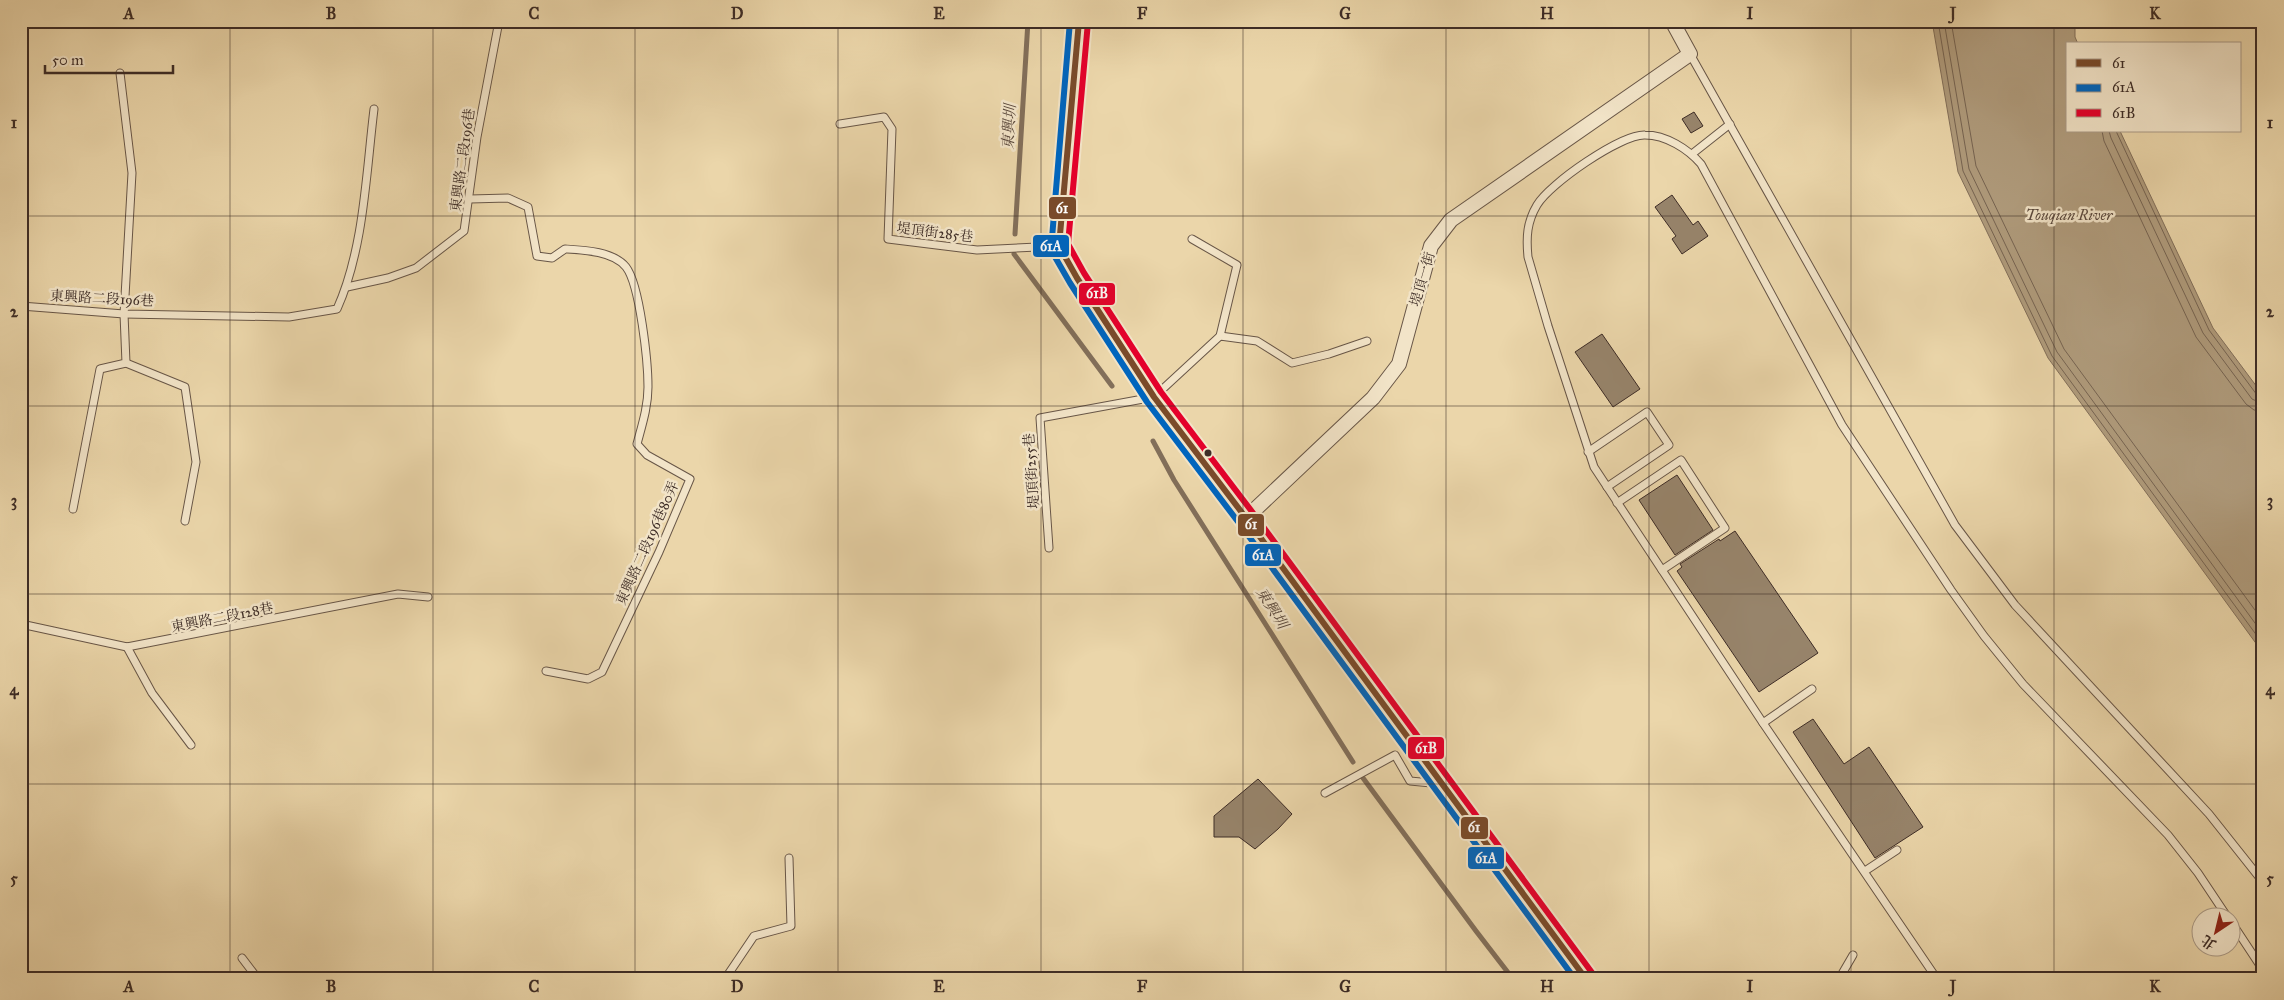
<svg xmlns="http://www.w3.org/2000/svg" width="2284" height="1000" font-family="'IM FELL Great Primer','Noto Serif TC',serif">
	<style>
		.water { fill: #b09c7d; stroke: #826f5a }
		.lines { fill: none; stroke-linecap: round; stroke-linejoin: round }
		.shore { stroke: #766452; stroke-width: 1 }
		.stream { stroke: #826f5a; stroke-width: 5 }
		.building { fill: #97846b; stroke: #3d2c26 }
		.lane-casing { stroke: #685647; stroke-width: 9 }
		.street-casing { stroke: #685647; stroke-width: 16 }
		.lane { stroke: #f2e4c8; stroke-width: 7 }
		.street { stroke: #f2e4c8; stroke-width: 14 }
		.bus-1-casing { stroke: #f2e4c8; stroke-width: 10 }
		.bus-2-casing { stroke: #f2e4c8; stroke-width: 10 }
		.bus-3-casing { stroke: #f2e4c8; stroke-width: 10 }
		.bus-1 { stroke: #7a4b2a; stroke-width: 6 }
		.bus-2 { stroke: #0065bd; stroke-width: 6 }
		.bus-3 { stroke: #e4002b; stroke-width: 6 }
		.grid { fill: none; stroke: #3d2c26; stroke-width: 1; stroke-opacity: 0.55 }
		.bus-dot { fill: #3d2c26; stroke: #f2e4c8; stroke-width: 2 }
		.labels { text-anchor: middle; stroke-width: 5; stroke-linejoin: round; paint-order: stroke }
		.street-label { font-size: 14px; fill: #3d2c26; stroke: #f2e4c8 }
		.water-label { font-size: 15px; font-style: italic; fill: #5a483c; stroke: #f2e4c8 }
		.line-badge { stroke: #f2e4c8; stroke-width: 2 }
		.badge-label { font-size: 14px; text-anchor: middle; font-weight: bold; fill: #fff }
		.neatline { fill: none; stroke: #3d2c26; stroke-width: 2 }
		.grid-label { font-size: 16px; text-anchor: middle; font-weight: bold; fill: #3d2c26 }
	</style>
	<rect width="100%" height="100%" fill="#ebd6aa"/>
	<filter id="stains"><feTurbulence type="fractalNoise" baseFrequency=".004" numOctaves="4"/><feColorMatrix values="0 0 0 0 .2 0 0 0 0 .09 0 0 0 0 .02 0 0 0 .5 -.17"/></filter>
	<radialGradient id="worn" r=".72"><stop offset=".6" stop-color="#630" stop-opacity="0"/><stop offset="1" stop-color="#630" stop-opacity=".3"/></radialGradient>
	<path class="water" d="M1932,21H2075V37L2078,44H2068V131H2120L2213,328L2263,395V653L2048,358L1958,172Z"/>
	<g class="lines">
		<g class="shore">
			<path d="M1938,21L1963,171L2052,356L2263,644"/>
			<path d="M1944,21L1969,169L2057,352L2263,634"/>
			<path d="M1951,21L1976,166L2064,349L2263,621"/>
			<path d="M2102,131L2104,141L2196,337L2246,404L2254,410L2263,411"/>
			<path d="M2109,131L2111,138L2203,333L2252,399L2263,404"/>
			<path d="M2116,131L2209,330L2257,395L2263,397"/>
		</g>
		<g class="stream">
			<path d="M1015,234L1028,21"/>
			<path d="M1014,254L1112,386"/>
			<path d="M1153,441L1174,480L1353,762"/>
			<path d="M1363,778L1476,931L1513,979"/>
		</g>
	</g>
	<g class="building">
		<path d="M1694,112L1703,126L1691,133L1682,119Z"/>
		<path d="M1672,195L1693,225L1698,221L1708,236L1682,254L1672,239L1676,236L1655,207Z"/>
		<path d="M1602,334L1640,389L1613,407L1575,352Z"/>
		<path d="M1677,475L1713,530L1675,555L1639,500Z"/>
		<path d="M1735,531L1818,653L1759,692L1677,571L1682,567L1680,564L1719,539L1720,541Z"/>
		<path d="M1813,719L1844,764L1869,747L1923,827L1875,858L1793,732Z"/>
		<path d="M1258,779L1292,814L1278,829L1255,849L1239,837H1214V816Z"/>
	</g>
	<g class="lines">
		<g class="lane-casing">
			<g id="lane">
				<path d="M699,23L731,21"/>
				<path d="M1690,54L1955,525L2015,605L2209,814L2263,882"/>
				<path d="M840,124L884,117L892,129L888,239L977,250L1059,246"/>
				<path d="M1692,154L1730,124"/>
				<path d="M470,199L508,198L528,207L537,256L552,258L565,249C583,250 613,251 626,267C640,285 648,362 648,387C648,407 642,425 637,444L647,455L690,479L659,552L602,672L588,679L546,671"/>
				<path d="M1192,239L1237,265L1220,336"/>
				<path d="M347,287L388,278L416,268L464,231L477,137L499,21"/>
				<path d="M21,306L124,314L289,317L337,309C364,249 366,174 374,109"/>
				<path d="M126,363L185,387L196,462L185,521"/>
				<path d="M1588,452L1647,412L1669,445L1607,487"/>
				<path d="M1617,503L1681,460L1725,528L1662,570"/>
				<path d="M73,509L100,369L126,363L124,314L132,173L120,73"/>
				<path d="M1049,548L1040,418L1154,397L1220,336L1257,341L1292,363L1329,354L1367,341"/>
				<path d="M21,624L127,647L398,594L428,597"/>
				<path d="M127,647L152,693L191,745"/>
				<path d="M1763,723L1812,689"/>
				<path d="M1325,793L1395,755L1410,781L1442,784"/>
				<path d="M1865,871L1897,850"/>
				<path d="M2232,923L2263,970"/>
				<path d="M242,958L255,975V979"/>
				<path d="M725,979L754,936L791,926L789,858"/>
				<path d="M1839,979L1853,955"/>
				<path d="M1937,979L1763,723L1594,467L1548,326L1528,257C1526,237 1527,222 1537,205C1549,184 1621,134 1645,135C1666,135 1688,149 1701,164L1842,425L1951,590L1984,636L2023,684L2168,835L2198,873L2228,918"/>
			</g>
		</g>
		<g class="street-casing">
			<g id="street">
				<path d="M1079,21L1059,246L1077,278L1154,397L1246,518L1586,979"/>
				<path d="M1246,518L1373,398L1399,364L1431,246L1451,220L1690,54L1672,21"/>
			</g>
		</g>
		<use href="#lane" class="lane"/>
		<use href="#street" class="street"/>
		<g class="bus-1-casing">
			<path id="bus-1" d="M1079,21L1059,246L1077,278L1154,397L1246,518L1586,979"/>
		</g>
		<g class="bus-2-casing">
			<path id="bus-2" d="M1070,21L1051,250L1070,283L1147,402L1239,523L1575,979"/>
		</g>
		<g class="bus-3-casing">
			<path id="bus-3" d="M1088,22L1068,244L1084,273L1161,392L1253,513L1593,974"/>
		</g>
		<use href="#bus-1" class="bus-1"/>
		<use href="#bus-2" class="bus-2"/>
		<use href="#bus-3" class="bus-3"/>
	</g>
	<path class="grid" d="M230,21V979M433,21V979M635,21V979M838,21V979M1041,21V979M1243,21V979M1446,21V979M1649,21V979M1851,21V979M2054,21V979M21,216H2263M21,406H2263M21,594H2263M21,784H2263"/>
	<circle class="bus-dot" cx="1208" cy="453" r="4.5"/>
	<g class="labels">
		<g class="street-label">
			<text transform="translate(462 160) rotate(-82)" y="5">東興路二段196巷</text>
			<text transform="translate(935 232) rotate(7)" y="5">堤頂街285巷</text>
			<text transform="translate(1422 279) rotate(-74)" y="5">堤頂一街</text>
			<text transform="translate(102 298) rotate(3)" y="5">東興路二段196巷</text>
			<text transform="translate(1031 471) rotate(-94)" y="5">堤頂街255巷</text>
			<text transform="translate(647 543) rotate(-66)" y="5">東興路二段196巷80弄</text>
			<text transform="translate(222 617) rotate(-11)" y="5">東興路二段128巷</text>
		</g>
		<g class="water-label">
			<text transform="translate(1009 127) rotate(-87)" y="5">東興圳</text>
			<text x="2069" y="220">Touqian River</text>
			<text transform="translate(1272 608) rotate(58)" y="5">東興圳</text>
		</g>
	</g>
	<g class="line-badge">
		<rect x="1048" y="196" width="29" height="24" rx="5" fill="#7a4b2a"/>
		<rect x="1032" y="234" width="38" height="24" rx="5" fill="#0065bd"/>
		<rect x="1078" y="282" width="38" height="24" rx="5" fill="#e4002b"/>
		<rect x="1237" y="513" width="28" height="24" rx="5" fill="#7a4b2a"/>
		<rect x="1244" y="543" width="38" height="24" rx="5" fill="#0065bd"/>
		<rect x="1407" y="736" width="38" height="24" rx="5" fill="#e4002b"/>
		<rect x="1460" y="816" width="29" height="24" rx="5" fill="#7a4b2a"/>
		<rect x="1467" y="846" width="38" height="24" rx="5" fill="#0065bd"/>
	</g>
	<g class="badge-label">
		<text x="1062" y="213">61</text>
		<text x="1051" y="251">61A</text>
		<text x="1097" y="298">61B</text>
		<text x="1251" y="529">61</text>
		<text x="1263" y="560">61A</text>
		<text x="1426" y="753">61B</text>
		<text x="1474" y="832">61</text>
		<text x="1486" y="863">61A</text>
	</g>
	<rect width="2284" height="1000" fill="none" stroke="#ebd6aa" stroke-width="55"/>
	<rect x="2066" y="42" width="175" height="90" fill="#f2e4c8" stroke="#aa9a87"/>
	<rect x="2076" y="59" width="25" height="8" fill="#7a4b2a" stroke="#aa9a87"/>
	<text x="2112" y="68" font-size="15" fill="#3d2c26">61</text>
	<rect x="2076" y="84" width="25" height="8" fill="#0065bd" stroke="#aa9a87"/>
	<text x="2112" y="92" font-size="15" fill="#3d2c26">61A</text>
	<rect x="2076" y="109" width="25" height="8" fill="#e4002b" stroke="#aa9a87"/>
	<text x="2112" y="118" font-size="15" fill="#3d2c26">61B</text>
	<g transform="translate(2216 932) rotate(215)"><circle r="24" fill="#f2e4c8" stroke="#aa9a87"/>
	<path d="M0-4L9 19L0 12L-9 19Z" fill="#8f2418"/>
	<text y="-8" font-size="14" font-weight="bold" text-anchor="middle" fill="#3d2c26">北</text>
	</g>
	<path d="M45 65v8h128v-8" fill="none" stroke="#3d2c26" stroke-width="2.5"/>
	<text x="52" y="65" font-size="15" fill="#3d2c26" stroke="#f2e4c8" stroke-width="4" paint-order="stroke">50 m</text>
	<rect x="28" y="28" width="2228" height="944" class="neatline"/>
	<g class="grid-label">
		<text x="129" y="19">A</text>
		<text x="331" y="19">B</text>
		<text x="534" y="19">C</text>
		<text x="737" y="19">D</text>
		<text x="939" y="19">E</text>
		<text x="1142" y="19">F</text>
		<text x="1345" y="19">G</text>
		<text x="1547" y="19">H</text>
		<text x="1750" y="19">I</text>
		<text x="1953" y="19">J</text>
		<text x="2155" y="19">K</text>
		<text x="14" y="128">1</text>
		<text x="2270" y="128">1</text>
		<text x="14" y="317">2</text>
		<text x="2270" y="317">2</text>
		<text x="14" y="506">3</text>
		<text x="2270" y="506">3</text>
		<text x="14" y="695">4</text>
		<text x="2270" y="695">4</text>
		<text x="14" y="884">5</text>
		<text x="2270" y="884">5</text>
		<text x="129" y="992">A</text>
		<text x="331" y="992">B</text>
		<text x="534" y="992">C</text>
		<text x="737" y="992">D</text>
		<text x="939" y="992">E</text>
		<text x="1142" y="992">F</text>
		<text x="1345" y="992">G</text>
		<text x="1547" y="992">H</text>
		<text x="1750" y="992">I</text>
		<text x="1953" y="992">J</text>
		<text x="2155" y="992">K</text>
	</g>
	<rect width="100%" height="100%" filter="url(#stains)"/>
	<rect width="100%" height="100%" fill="url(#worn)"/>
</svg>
